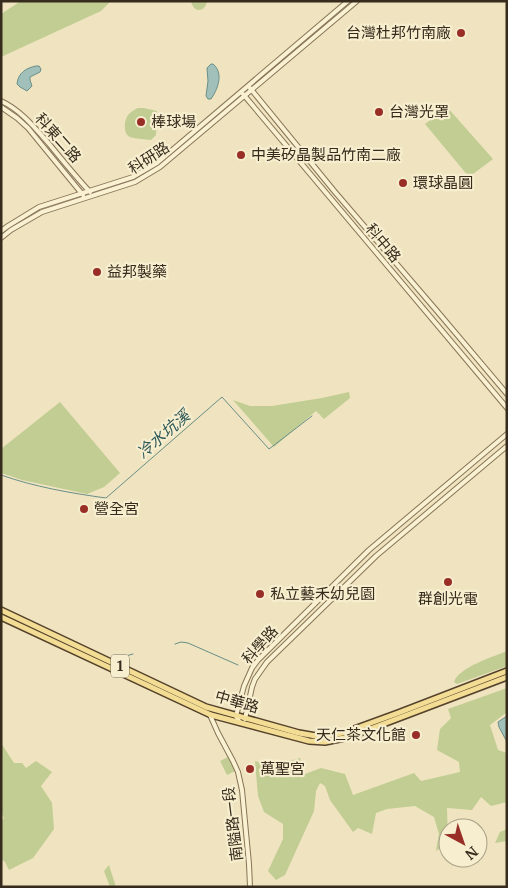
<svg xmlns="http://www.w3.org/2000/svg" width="508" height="888" font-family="Merriweather,'Noto Sans TC',serif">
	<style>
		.green { fill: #c1cd93 }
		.water { fill: #a2c0ba; stroke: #698e88 }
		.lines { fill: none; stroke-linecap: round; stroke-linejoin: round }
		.stream { stroke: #698e88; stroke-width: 1 }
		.tertiary-casing { stroke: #877457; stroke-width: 6 }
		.primary-casing { stroke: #55422c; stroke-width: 8 }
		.tertiary { stroke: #f9f1d2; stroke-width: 4 }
		.primary { stroke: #f3dd95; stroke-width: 5 }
		.poi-dot { fill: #982e26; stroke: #f6eece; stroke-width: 2 }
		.labels { text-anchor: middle; stroke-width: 4.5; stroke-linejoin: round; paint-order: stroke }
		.shield { fill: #f6eece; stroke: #706651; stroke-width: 1 }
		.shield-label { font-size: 14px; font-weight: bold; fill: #362b1c }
		.poi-label { font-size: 15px; fill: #362b1c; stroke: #f6eece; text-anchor: start }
		.street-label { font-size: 15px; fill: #362b1c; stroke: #f6eece }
		.water-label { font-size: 16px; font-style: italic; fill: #2b5657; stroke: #f6eece }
	</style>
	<rect width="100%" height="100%" fill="#efe4bf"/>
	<g class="green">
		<path d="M21,1H111L101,11L1,57V14Z"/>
		<path d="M191,1H207C205,13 193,13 191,1Z"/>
		<path d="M447,107L493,159L469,177L425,124Z"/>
		<path d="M138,108H144L157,111L156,135L151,140C145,139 136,139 130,137C124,135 124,124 126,119C128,113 134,110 138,108Z"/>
		<path d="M349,392L350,398L324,419L316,411L274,447L233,400L250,406H272L322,398Z"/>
		<path d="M60,402L120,473L104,487L87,494L22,480L1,473V449Z"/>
		<path d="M507,651V666L457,684L454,682C459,667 493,657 507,651Z"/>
		<path d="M507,688V712L490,725L498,750L507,753V802L491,806L481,797L472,810L447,808L448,842L436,851L439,834L434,817L415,806L387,809L376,813L372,834L358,828L353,832L330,800L325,786L320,783L316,791L314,811L285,875L276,880L268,871L283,839V824L264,812L258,796L255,761L271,766L300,758L305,774L321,768L345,774L353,795L414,773L421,781L460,772L459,762L437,750L440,729L451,718L448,709Z"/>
		<path d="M1,743L14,763H22L26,768L36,761L52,772L41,786L52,803L54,829L33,858L9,870L5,862L1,859V821L4,818L1,812Z"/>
		<path d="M228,757L235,771L227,775L220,761Z"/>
		<path d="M507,829V841L495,843L500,832Z"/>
		<path d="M109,865L116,887H110L104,871Z"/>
	</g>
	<g class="water">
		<path d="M211,64H213C224,73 218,89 211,99H208L206,96L208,81L207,68Z"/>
		<path d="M36,66H39L41,69L40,72L30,77V80L32,86L27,91L20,87L17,84C18,73 26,68 36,66Z"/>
		<path d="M507,716V742L499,727L498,722Z"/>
	</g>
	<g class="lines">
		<g class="stream">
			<path d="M1,475C35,487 70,493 106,498L222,397L269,449L312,416"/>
			<path d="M175,644L181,642L188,643L238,665"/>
			<path d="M119,658L133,654"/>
		</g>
		<g class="tertiary-casing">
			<g id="tertiary">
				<path d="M250,88L335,192L437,311L507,394"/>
				<path d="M243,94L507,408"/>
				<path d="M1,101C21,110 36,129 50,145C63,161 76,177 90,192"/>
				<path d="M1,107L17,118L28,128L83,195"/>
				<path d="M1,231L8,226L39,207L133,177L157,163L348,1"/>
				<path d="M1,238L11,230L42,212L135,182L160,167L357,1"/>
				<path d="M210,715L218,733L233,761L238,772L242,790L249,864L250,887"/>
				<path d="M245,719L252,687L255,679L267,662L376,556L507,446"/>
				<path d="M240,723L236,716L244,686L252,668L258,660L369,550L507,434"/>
			</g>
		</g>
		<g class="primary-casing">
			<g id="primary">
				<path d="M1,610L206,707L299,733L316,736L333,735L346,732L398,713L507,671"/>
				<path d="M1,617L211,715L309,741L325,742L349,737L507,677"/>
			</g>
		</g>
		<use href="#tertiary" class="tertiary"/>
		<use href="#primary" class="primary"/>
	</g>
	<g class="poi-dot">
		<circle cx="461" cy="33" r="5"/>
		<circle cx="379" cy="112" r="5"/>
		<circle cx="141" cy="122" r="5"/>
		<circle cx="241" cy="155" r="5"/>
		<circle cx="403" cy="183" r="5"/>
		<circle cx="97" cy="272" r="5"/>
		<circle cx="84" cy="509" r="5"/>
		<circle cx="448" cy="582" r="5"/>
		<circle cx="260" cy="594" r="5"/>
		<circle cx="416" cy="735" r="5"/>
		<circle cx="250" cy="769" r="5"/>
	</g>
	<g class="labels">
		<rect class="shield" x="111" y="654.5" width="18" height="23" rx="4"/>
		<g class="shield-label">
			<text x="120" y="671">1</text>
		</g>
		<g class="poi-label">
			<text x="451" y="38" text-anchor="end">台灣杜邦竹南廠</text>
			<text x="389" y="117">台灣光罩</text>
			<text x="151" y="127">棒球場</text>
			<text x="251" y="160">中美矽晶製品竹南二廠</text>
			<text x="413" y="188">環球晶圓</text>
			<text x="107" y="277">益邦製藥</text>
			<text x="94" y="514">營全宮</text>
			<text x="270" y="599">私立藝禾幼兒園</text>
			<text x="448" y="604" text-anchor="middle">群創光電</text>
			<text x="406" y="740" text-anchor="end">天仁茶文化館</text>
			<text x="260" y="774">萬聖宮</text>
		</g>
		<g class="street-label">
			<text transform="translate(58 138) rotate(48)" y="5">科東二路</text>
			<text transform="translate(149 158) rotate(-33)" y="5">科研路</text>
			<text transform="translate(383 243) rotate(50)" y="5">科中路</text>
			<text transform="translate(260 645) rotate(-48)" y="5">科學路</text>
			<text transform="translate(237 702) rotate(16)" y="5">中華路</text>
			<text transform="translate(233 824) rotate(-97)" y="5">南隘路一段</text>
		</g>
		<g class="water-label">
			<text transform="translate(163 434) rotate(-41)" y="6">冷水坑溪</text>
		</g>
	</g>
	<rect width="508" height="888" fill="none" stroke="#362b1c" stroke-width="5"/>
	<g transform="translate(463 843) rotate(140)"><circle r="24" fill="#f6eece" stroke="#a9a087"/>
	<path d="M0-4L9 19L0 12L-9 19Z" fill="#982e26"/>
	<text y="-8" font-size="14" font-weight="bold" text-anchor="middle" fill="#362b1c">N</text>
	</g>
</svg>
